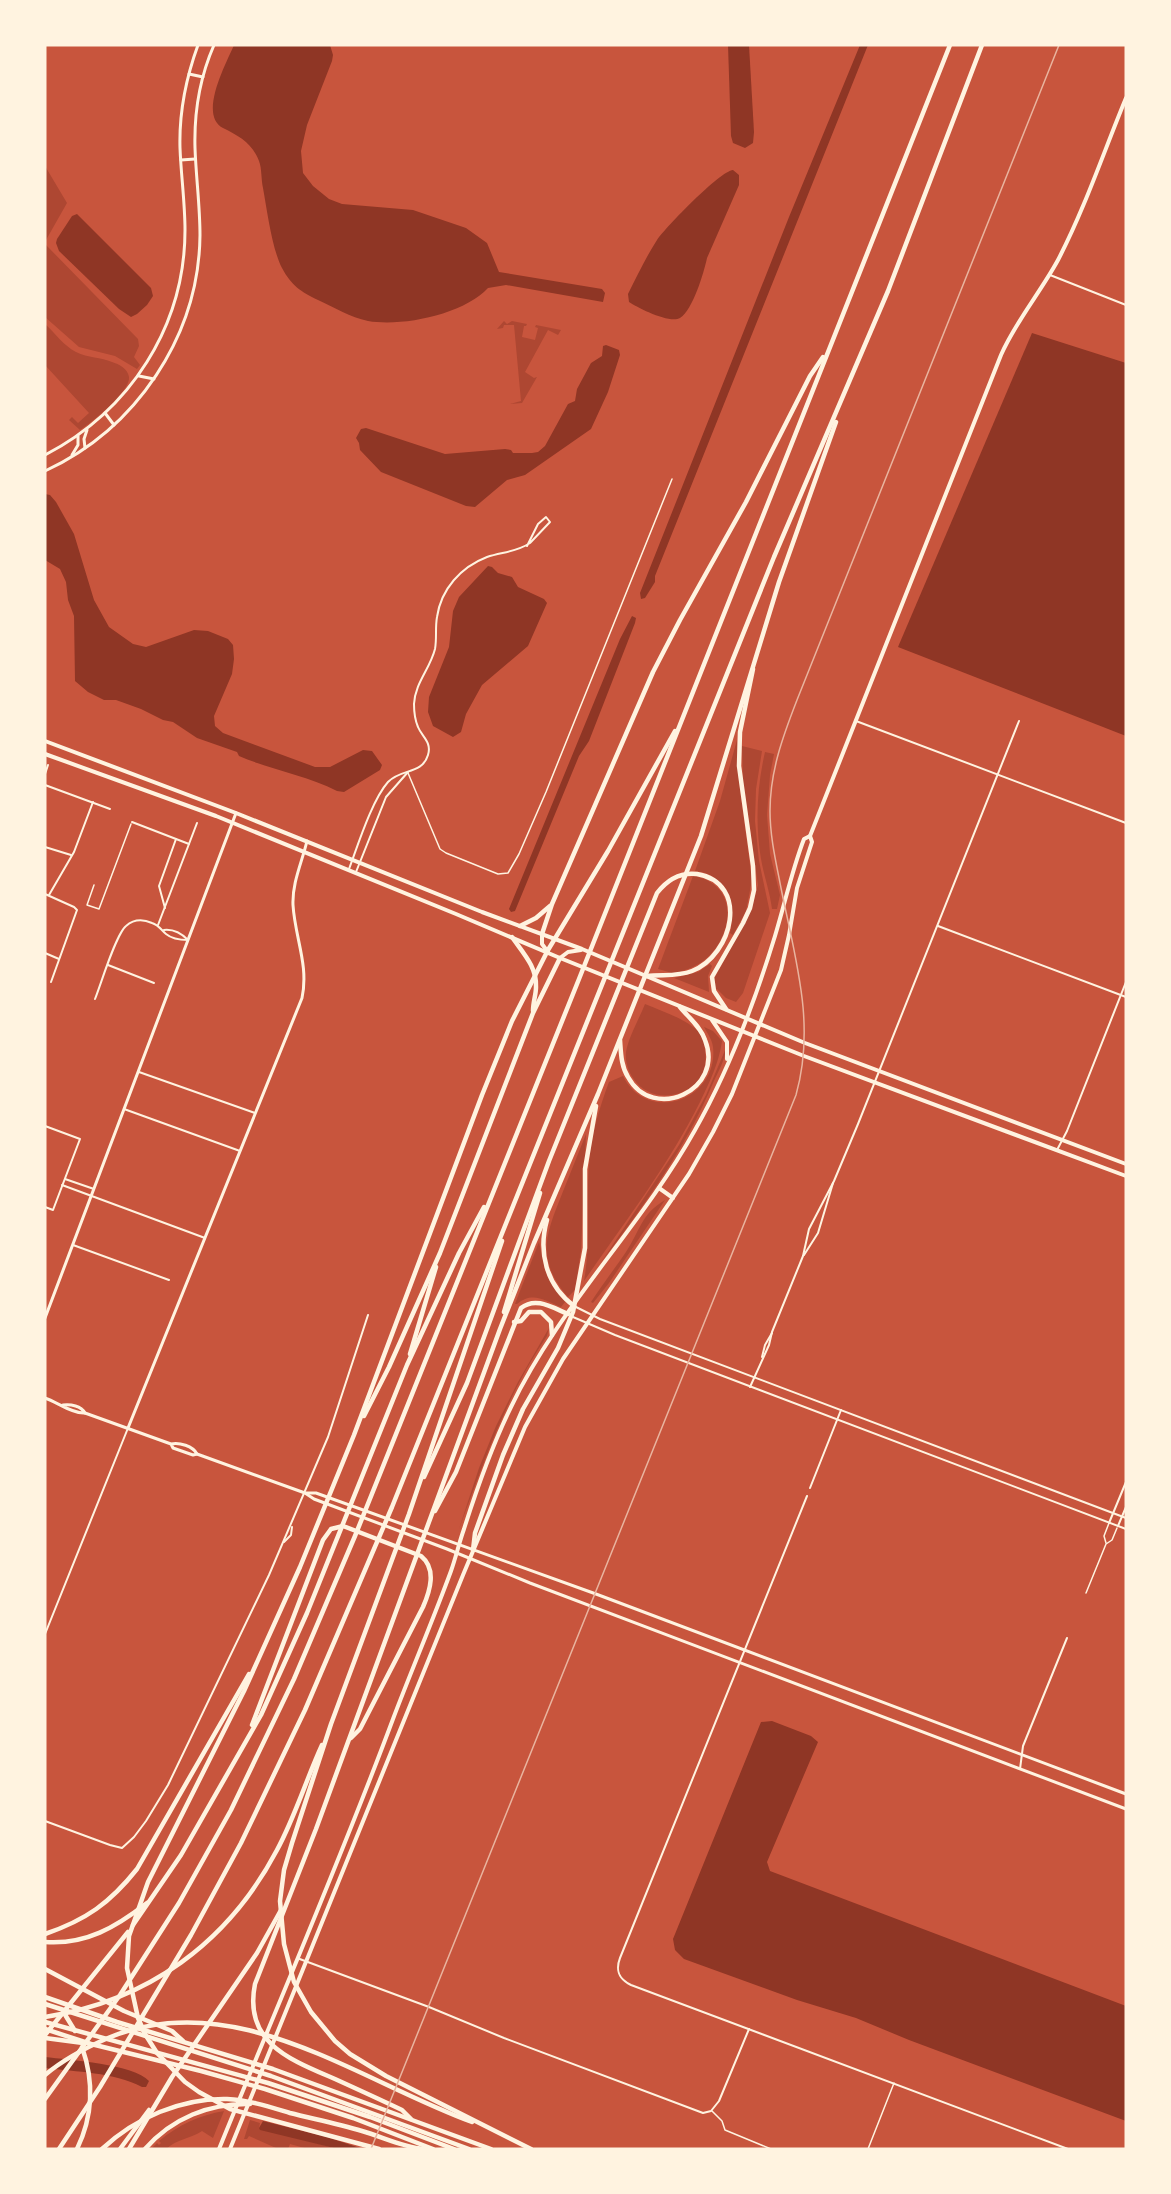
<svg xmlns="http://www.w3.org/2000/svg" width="1171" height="2194" font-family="Merriweather,serif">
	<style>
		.green { fill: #ae4732 }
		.water { fill: #8f3625 }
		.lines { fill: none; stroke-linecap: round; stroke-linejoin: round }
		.service { stroke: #fff3e0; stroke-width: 1.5 }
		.minor { stroke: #fff3e0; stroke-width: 2 }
		.tertiary { stroke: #fff3e0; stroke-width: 3 }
		.secondary { stroke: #fff3e0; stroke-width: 4 }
		.motorway { stroke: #fff3e0; stroke-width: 4.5 }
		.rail { stroke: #e9b49f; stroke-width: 1.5 }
	</style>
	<rect width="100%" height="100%" fill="#c8553d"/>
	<g class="green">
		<path d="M45,166L67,203L46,240V245L138,339L139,346L134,357L140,365L137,369L115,356L79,347L45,317Z"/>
		<path d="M504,321L507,324L512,321L527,324L526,326H524L522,337L535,340L538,328L535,327L536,325L561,330L558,335L548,330L525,372L534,378L537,377L522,403L510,404L521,401L514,325H504L503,328L497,329Z"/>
		<path d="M45,324C55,333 64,346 76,352C88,358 101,357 112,362C119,364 128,369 129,377C131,391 91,423 80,430L69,420L72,417L78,423L89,413L45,365Z"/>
		<path d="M737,740L738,774L752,880L746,911L733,935L730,933C736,906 728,874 695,871L720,801Z"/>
		<path d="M742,746L762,751L756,789L755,821L759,861L770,913L743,993L736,1002L726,998L717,989H715L714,979L751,911L758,885L743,782Z"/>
		<path d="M765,752L774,754L770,775L767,815L770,854L780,895L777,909H772C770,892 764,876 761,859C755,823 757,787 765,752Z"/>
		<path d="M693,876C749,885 730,958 685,970C682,971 675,974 671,973C668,972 663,970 658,969Z"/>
		<path d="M710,964L712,966L708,976L709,992L674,978L698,972Z"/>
		<path d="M645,1004C664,1012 687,1019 701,1034C704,1039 705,1047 705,1052C712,1093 655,1112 633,1078C628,1071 625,1061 626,1052C629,1036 639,1019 645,1004Z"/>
		<path d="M704,1027L713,1031L722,1041C719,1063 709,1083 700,1102C668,1166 624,1223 584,1281C591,1241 586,1203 589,1164C591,1135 599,1109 609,1082L623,1076C647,1125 719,1100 713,1047C712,1039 707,1033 704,1027Z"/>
		<path d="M726,1048C725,1060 718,1072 713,1083C686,1148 643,1207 600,1264L679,1145L706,1095Z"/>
		<path d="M586,1134L581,1251L575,1290L568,1297C536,1260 545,1236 562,1194C570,1174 578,1154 586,1134Z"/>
		<path d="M665,1200L609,1283L593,1303L591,1302C602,1285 615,1268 626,1252C640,1231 641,1214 665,1200Z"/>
		<path d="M539,1242L545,1269L549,1279L565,1302L561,1307C545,1300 532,1291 517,1304H515Z"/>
		<path d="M549,1328L547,1336C506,1396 484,1462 459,1529L479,1468L496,1426L518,1382Z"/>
		<path d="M224,2111L213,2138L202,2131C190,2139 177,2139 166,2149H151L157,2143L159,2145L161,2143L159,2141C178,2125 200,2115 224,2111Z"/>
		<path d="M250,2120L260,2123L259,2128L338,2149H308L290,2144L288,2149L276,2148L249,2136L247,2139H244Z"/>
	</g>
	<g class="water">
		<path d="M234,45H330L333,55L332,61L307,125L301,151L303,173L313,186L329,199L342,204L413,210L466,228L487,243L499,272L602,289L605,293L603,302L506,285L488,288C464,314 403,327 368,321C350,317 335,308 318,300C301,292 291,285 282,268C272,249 267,210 263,188C261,179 262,169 259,161C252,143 239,136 223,128C198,115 226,64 234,45Z"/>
		<path d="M728,45H749L754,132L753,143L745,148L733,143L731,136Z"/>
		<path d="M860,45H868L655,576V582L645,598L641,599L640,593L789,217Z"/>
		<path d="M733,170L739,175V185L707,258C704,272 693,310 680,318C670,324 638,308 629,302L628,294C637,276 646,257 657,240C666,227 720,171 733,170Z"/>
		<path d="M77,214L151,288L153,296L147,305L137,314L131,317L119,309L59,251L56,243L57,239L72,216Z"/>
		<path d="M1032,333L1126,363V736L898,647Z"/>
		<path d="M606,345L619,350L620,355L608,392L591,429L525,475L507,480L475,507L466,506L381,472L360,450L359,443L356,438L361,429L366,428L445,454L505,449L511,450L513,453H532L538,452L545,446L568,404L575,401L577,389L591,363L602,356L603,346Z"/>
		<path d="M45,494L50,495L56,502L74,534L94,600L109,627L133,644L146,647L194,630L208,631L228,639L233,645L234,659L232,674L214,716L215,726L223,733L315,767H330L363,750L372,751L382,765L380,770L344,792L337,791C306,775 271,770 239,756L237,752L197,738L173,722L163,720L141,709L116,700H104L88,692L75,681L74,616L68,600L66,582L60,569L45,560Z"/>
		<path d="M488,566L492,567L498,573L512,577L518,587L544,599L547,603L528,646L482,685L466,714L461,732L453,737L433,726L428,712L429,697L449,647L453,611L459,597Z"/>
		<path d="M632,616L636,618L635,623L589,741L579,756L515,911L511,912L509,909L620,639Z"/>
		<path d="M772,1721L811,1736L818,1742L767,1862L770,1871L1126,2006V2121L909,2040L856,2018L797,2000L684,1959L675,1950L673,1939L761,1722Z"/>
		<path d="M45,2057C69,2060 134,2064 149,2081L146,2087H142C113,2072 77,2072 45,2068Z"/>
		<path d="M263,2121L327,2137L363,2149H338L260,2130L259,2128Z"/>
	</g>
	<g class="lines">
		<g class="service">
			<path d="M408,773L440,849L446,853L498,874L508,873L519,854L546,792L672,479"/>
			<path d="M94,885L87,905L99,909L131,824"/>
			<path d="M1106,1543L1104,1536L1109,1523"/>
			<path d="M1086,1593L1106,1544L1112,1540L1117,1528"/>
			<path d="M712,2111L722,2121L725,2130L771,2149"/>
			<path d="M868,2149L894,2083"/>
		</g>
		<g class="minor">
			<path d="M1050,275L1126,305"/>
			<path d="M856,721L1126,823"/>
			<path d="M45,774L48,765"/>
			<path d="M45,785L110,809"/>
			<path d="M132,822L189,844"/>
			<path d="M45,847L71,855"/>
			<path d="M349,869C358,845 372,800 388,782C401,768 422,775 428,755C432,742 422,737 418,727C415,720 414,712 414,704C415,683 430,669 435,649C437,638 435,628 437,617C441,589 461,567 487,557C502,552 517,552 530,543L550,522L546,517L538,524L527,546"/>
			<path d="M356,872L386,797L408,772"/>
			<path d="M45,894L74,907L77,910L51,982"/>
			<path d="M49,895L74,852L93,802"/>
			<path d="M165,908L159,886L176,839"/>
			<path d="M158,925L197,823"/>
			<path d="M938,926L1126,997"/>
			<path d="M164,930C173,929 182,934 188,940"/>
			<path d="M45,953L59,959"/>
			<path d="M108,965L154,983"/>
			<path d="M95,999C101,984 116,934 126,926C134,919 143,919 152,923C159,925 161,930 166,934C172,939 181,940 188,940"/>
			<path d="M139,1072L255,1113"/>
			<path d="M124,1109L240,1151"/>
			<path d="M45,1126L80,1139L53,1210L45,1207"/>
			<path d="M1057,1150L1067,1131L1126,982"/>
			<path d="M65,1179L94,1189"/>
			<path d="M62,1185L205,1238"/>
			<path d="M73,1245L169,1280"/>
			<path d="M804,1255L818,1233L833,1183"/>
			<path d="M574,1306L600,1319L1126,1518"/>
			<path d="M573,1317L615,1335L1126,1529"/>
			<path d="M762,1357L765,1345L772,1333"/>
			<path d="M750,1387L769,1345L772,1332L803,1256L809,1229L834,1181L858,1124L1019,721"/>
			<path d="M810,1488L841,1410"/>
			<path d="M807,1496L620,1958C615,1971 619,1979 631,1985L1068,2149"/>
			<path d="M1109,1523L1126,1482"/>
			<path d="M1118,1526L1126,1507"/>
			<path d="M284,1542L291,1535L292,1527"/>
			<path d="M45,1634L128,1428"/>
			<path d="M1020,1769L1023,1746L1067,1638"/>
			<path d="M45,1821L110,1845L122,1848L134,1837L146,1821L168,1785L269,1575L328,1437L368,1315"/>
			<path d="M297,1958L429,2007L504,2038L703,2113L711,2111L719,2101L749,2029"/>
		</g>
		<g class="tertiary">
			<path d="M189,74L203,77"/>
			<path d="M181,160L195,159"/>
			<path d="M139,376L154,379"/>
			<path d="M105,413L114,425"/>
			<path d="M85,448L84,439L87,430"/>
			<path d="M45,455C130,411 185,326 185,230C185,203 181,175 180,148C179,113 186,78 198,45"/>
			<path d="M72,455L78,445V436"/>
			<path d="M45,471C136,429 199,336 200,235C200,206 196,177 195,148C194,113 200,77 214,45"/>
			<path d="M45,1318L236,813"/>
			<path d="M45,1398C57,1402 73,1414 85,1413C81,1406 71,1404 63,1405"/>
			<path d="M85,1413L171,1444C179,1442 193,1446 197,1454L193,1455L173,1448L171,1444"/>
			<path d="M128,1428L302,998C309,965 295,938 293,905C292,883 302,862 307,841"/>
			<path d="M197,1454L305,1493L314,1499L447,1549L530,1583L1126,1809"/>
			<path d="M306,1493H316L596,1594L1126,1794"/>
		</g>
		<g class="secondary">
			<path d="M45,741L236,813L482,912L582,949L805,1043L1126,1164"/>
			<path d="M45,754L216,816L456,914L560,958L804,1056L1126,1176"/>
			<path d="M542,934V944L548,952"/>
			<path d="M560,958L568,952L581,950"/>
			<path d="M712,1020L727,1042V1059"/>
			<path d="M659,1188L673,1198"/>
			<path d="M219,2149C277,2006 339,1864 393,1719C412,1669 433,1620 451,1571C456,1557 459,1543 464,1529C477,1488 492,1446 511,1407C558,1308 641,1227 695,1130C729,1070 755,1001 775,936C785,903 792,870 804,839L810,836"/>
			<path d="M230,2149L463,1575L525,1427L563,1359L689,1174L713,1132L732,1094L781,970L789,935L797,888L812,842L810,836L1001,355C1016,321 1040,293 1058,260C1085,208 1104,151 1126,98"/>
		</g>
		<g class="motorway">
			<path d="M520,926L536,918L550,906"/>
			<path d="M542,934L552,904L653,672L680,620L746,502L810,376L823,357"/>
			<path d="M512,937C523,953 537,967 536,987C536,995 533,1002 533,1011"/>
			<path d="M726,1009L714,991L712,977L743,923L750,908L754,890L753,866L739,766L740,732L753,669"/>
			<path d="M620,1040C621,1053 621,1066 628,1077C653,1123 725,1090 705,1040C701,1027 688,1017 680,1007"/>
			<path d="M547,1220C538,1252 546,1285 574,1306"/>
			<path d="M502,1241L409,1514L331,1724L292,1843L284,1870L280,1901L284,1944L294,1982L311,2012L335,2041L350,2054L386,2076L531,2149"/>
			<path d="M504,1312L540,1193"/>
			<path d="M514,1322L521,1321L529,1312H541L551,1322L552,1335"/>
			<path d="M410,1354L436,1267"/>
			<path d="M364,1416L389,1367L440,1253L533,1013L560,958"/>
			<path d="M424,1477L467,1383L549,1161L657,893C667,880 680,872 697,874C750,883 733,955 692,971C677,977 662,974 647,976"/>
			<path d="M435,1511L456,1472L521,1308C536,1296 553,1308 568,1314"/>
			<path d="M473,1550L475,1533L503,1455L523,1409L558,1348L573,1312L585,1248V1169L596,1106"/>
			<path d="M252,1725L323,1540L331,1529L343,1526L421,1556C437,1569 430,1591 423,1607L360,1729L351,1738"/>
			<path d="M133,1925L181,1855L261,1715L307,1613L407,1365L459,1253L484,1207"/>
			<path d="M45,1934C86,1920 110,1903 137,1869L249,1674"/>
			<path d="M45,1942C86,1945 116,1927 147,1903"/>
			<path d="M45,1969L124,2011L172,2031L183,2041"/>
			<path d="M45,1997L117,2022L273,2069L491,2149"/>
			<path d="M45,2004L271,2076L469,2149"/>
			<path d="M64,2013L75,2031"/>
			<path d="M45,2017C148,2001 228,1943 277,1850C295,1817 306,1780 322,1745"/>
			<path d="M45,2022L268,2083L370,2117L454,2149"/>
			<path d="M45,2029L91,2044L201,2071L265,2089L353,2118L433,2149"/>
			<path d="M45,2035L128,1932"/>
			<path d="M45,2038L83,2043"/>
			<path d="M45,2075C64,2059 85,2048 108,2038C235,1985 357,2080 472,2122"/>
			<path d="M45,2099L120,1995L179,1903L231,1810L294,1679L355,1536L579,979L950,45"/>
			<path d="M411,2119L402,2110C379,2099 357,2089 335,2079C291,2060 243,2043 255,1984L316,1829L500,1329L534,1243L598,1094L701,836L779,582L836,422"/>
			<path d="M59,2149L100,2087L191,1935L241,1843L305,1710L392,1507L774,557L888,291L982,45"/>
			<path d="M77,2149C93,2116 94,2081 82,2047"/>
			<path d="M102,2149C135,2118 181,2098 227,2099C249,2100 270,2107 290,2113C314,2119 338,2124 362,2131C383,2137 402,2147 424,2149"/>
			<path d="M120,2149L149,2110"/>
			<path d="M129,2149L172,2077L257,1953L281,1910"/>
			<path d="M145,2149C172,2118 210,2103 250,2104"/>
			<path d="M379,2149L230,2109L199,2092L185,2082L157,2053L145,2034L138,2018L127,1968L129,1936L148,1882L244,1691L300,1567L354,1435L482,1095L512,1021L548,950L608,851L675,731"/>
		</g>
		<path class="rail" d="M371,2149L796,1095C816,1024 795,958 781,888C776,862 770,837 770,811C770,771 783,736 797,700L1059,45"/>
	</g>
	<rect width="1171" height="2194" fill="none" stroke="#fff3e0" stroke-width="93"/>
</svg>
